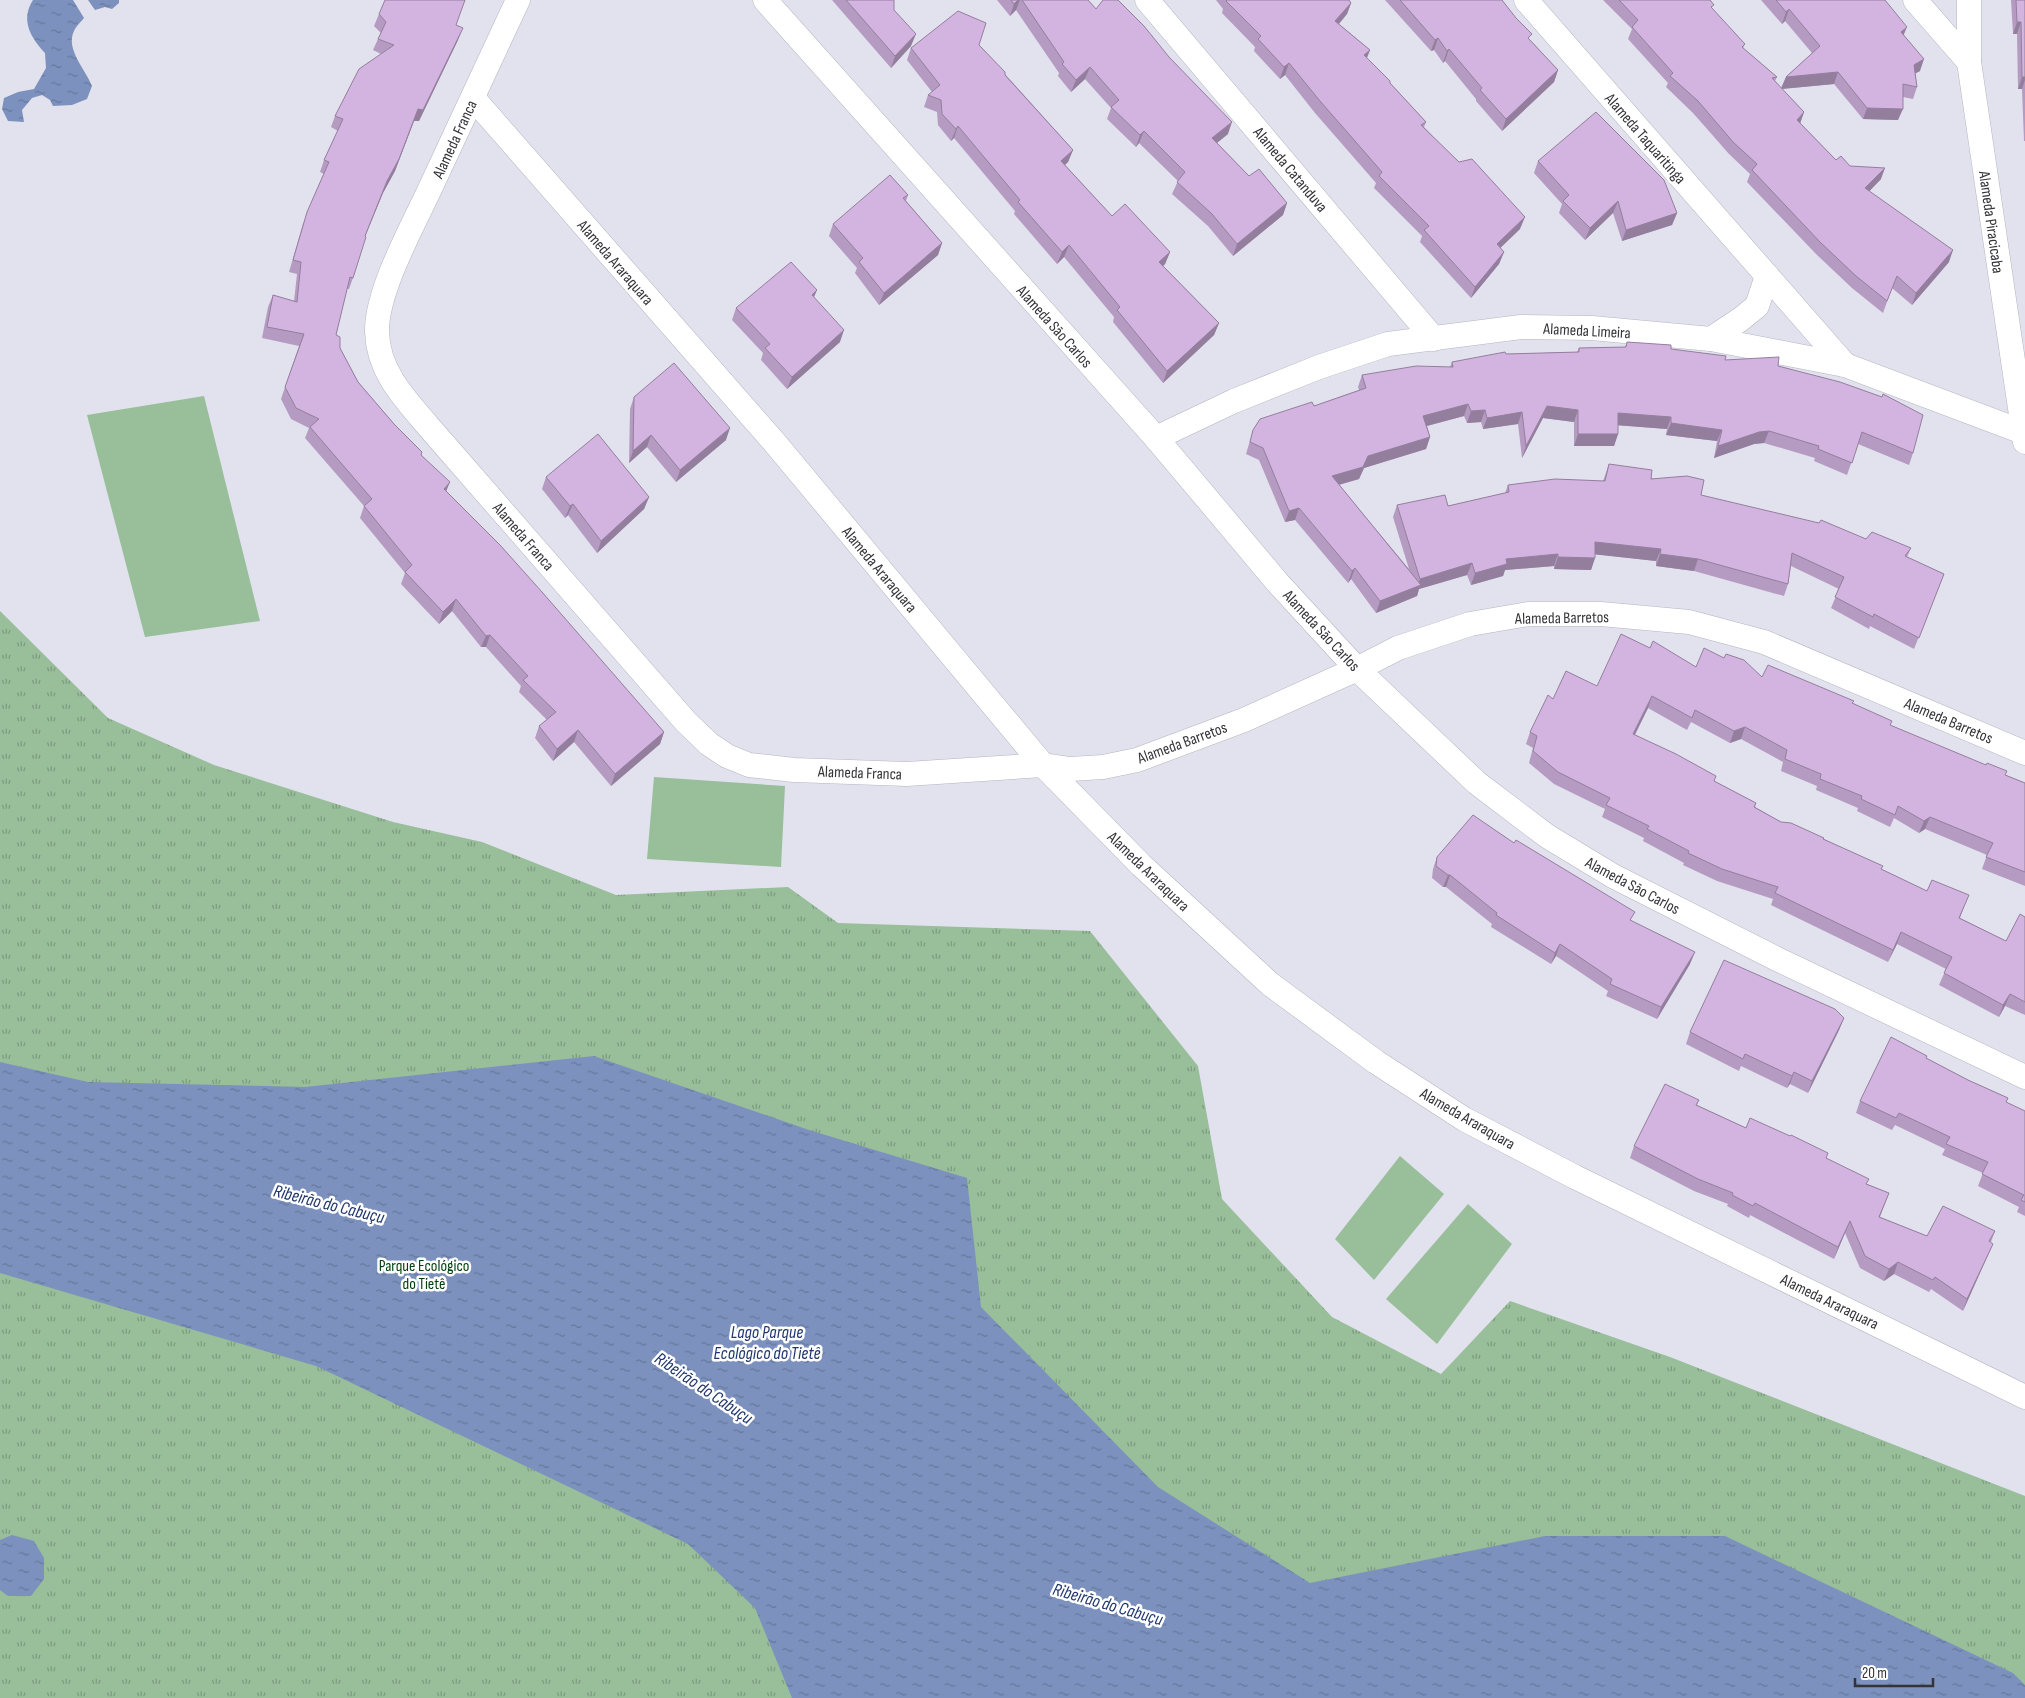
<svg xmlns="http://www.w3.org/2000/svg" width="2025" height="1698" font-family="'Sofia Sans Condensed',sans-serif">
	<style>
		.grass { fill: url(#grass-tufts) }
		.pitch { fill: #98be9a }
		.water { fill: url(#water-ripples) }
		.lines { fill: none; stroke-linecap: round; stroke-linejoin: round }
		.street-casing { stroke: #b5b5c0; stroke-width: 25 }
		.street { stroke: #fff; stroke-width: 24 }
		.wall { fill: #b59bc1 }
		.shaded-wall { fill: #947e9d }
		.building { fill: #d3b4e0; stroke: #947e9d }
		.labels { text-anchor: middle; stroke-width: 5; stroke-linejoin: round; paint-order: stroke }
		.street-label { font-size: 16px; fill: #343438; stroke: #fff }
		.park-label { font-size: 16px; fill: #00400d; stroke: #fff }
		.water-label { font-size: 18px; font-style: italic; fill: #1f366e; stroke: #fff }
	</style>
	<defs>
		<pattern id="grass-tufts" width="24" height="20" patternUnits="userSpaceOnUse" patternTransform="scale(1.25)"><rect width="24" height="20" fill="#98be9a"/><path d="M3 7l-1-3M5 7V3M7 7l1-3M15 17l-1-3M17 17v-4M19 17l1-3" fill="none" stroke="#7d9b7f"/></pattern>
		<pattern id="water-ripples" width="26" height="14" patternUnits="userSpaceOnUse" patternTransform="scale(1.25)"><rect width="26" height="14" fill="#7c91bd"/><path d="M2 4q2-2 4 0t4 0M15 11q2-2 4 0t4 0" fill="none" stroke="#66779b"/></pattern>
	</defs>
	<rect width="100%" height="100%" fill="#e2e2ee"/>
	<path class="grass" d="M0,611L108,718L214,765L393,822L482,842L616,895L788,887L838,923L1090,931L1198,1066L1222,1199L1332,1317L1441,1374L1510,1301L1670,1357L2025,1496V1698H0Z"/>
	<g class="pitch">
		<path d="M204,396L260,621L145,637L87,415Z"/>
		<path d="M654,777L785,786L781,867L647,859Z"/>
		<path d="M1400,1156L1444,1194L1374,1280L1335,1239Z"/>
		<path d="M1468,1204L1512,1244L1437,1344L1386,1299Z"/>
	</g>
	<g class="water">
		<path d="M33,0H73L84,18C81,22 76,26 74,31C65,49 86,70 92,86L87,99L72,105L53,106L50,100L42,95L32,98L22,110L24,122L8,121L2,109L4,98L18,92L34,89L46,68L45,53C31,38 20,20 33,0Z"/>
		<path d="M88,0H119V3L112,9L105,7L95,10Z"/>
		<path d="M594,1056L809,1130L967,1178L981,1307L1158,1487L1310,1583L1545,1536H1725L2013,1673L2025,1685V1698H792L755,1608L688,1544L316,1366L0,1273V1062L88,1082L305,1087Z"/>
		<path d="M12,1535L34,1541L44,1558V1579L31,1596H8L0,1590V1540Z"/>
	</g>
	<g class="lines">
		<g class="street-casing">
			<g id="street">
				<path d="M518,0C488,64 458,129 428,193C411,229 376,293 377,332C378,371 404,398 428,426L686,722L709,744L727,756L749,765L794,770L907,774L1043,765L1070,769L1103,767L1137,760L1244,720L1357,669L1398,648L1470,624L1528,614H1601L1689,622L1764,642L2025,753"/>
				<path d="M765,0L1156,438L1278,583L1357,669L1477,783L1547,836L1613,876L1777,959L2025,1077"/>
				<path d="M1147,0L1434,339"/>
				<path d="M1526,0L1845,365"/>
				<path d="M1915,0L1969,62"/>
				<path d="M1969,0V62L2025,442"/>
				<path d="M473,98L775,443L1043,765L1141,865L1270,984L1376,1062L1464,1119L1575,1177L2025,1397"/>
				<path d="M1711,339L1741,319L1757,306L1767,276"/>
				<path d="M1156,438L1234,401L1319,367L1388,344L1521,327L1592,328L1711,339L1845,365L2023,432"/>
			</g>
		</g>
		<use href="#street" class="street"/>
	</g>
	<g class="wall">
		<path d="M832,0H894V10L911,46L891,68Z"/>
		<path d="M997,0H1088L1096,9L1228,134L1217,143L1249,176L1287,203L1283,215L1233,256L1208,226L1172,194L1178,181L1139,143L1136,147L1107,119L1111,108L1085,79L1071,92L1058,76L1059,73L1016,10L1010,16Z"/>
		<path d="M1216,0H1349L1351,3L1347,14L1339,24L1370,50L1367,58L1426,122L1424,127L1520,229L1500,248L1504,252L1499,264L1471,298L1420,242L1422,236L1374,188L1376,183L1315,113L1285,75L1280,79L1254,51L1255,47L1222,13L1223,9Z"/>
		<path d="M1385,0H1502L1530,40L1558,70L1554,82L1502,131L1476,101V99L1445,61L1443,63L1434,50L1431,51Z"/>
		<path d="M1603,0H1710L1712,9L1745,44L1743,48L1777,77L1775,81L1781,88L1786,77L1812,53L1785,21L1782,24L1761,0H1885L1904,35L1920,71L1915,73L1917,87L1913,99L1903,97L1898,120L1863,119L1834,84L1782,89L1804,112L1800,123L1836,160L1881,179L1869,191L1949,262L1912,305L1892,288L1883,313L1852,288L1816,254L1747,182L1750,174L1729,154L1693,113L1666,87L1668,83L1628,39L1632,29Z"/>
		<path d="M2011,0H2025V141H2024L2022,89H2018L2017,34H2013Z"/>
		<path d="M379,14L456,25L458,40L419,121H414L395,171L383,193L365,237L353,278L349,289H347L336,335L340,348L358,382L421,455L446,491L664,732L660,744L611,786L574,742L553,761L535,738L539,726L547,720L519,692L521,686L486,647H481L452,611L439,624L401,584L405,573L360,518L364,506L305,438L309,428L291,419L281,399L299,346L262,338L268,307L273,295L294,301L297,274L289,272L303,224L324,174L320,172L324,160L338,131L331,127L335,116L381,54L373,50L378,39L381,33L374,26Z"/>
		<path d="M979,45L1073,150L1068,162L1065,165L1112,216L1170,252L1165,264L1163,266L1219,323L1214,335L1163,383L1113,322L1114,317L1064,257L1057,264L1014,214L1015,211L954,138L951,141L938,125L937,112L924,107L928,95L932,92L907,60L911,48Z"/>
		<path d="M1538,161L1677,213L1672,225L1622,241L1613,213L1585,240L1559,213L1562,204L1534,173Z"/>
		<path d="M908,195L906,201L942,243L938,255L879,305L855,273L857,268L829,236L833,224Z"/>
		<path d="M814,297L840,342L787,389L761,360L763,353L732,320L736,308Z"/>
		<path d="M1627,342L1671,349L1725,360L1778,366L1882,397L1883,394L1913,453L1909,465L1858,444L1847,475L1814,461L1815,458L1764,443L1754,444L1714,458L1717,441L1666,435L1667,429L1618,425V434L1614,446H1574V422L1543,418L1522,458L1518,424L1483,429L1481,422L1467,423L1464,416L1427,426L1430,437L1426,449L1364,468L1359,479L1339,485L1409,569L1393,517L1397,505L1448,506L1505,493L1508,485L1603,481L1609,464L1701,495L1866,539L1911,548L1907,557L1944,574L1914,649L1870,626L1869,629L1831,608L1839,589L1791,566L1788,584L1784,596L1694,571L1656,566V561L1595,554V558L1591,570L1554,569V566L1505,570L1503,576L1471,585L1467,575L1419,589L1417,596L1376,613L1351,579L1348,583L1295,520L1285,522L1259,460L1246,454L1253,430L1314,406L1359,390L1358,387L1362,375L1450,367L1452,362L1506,354L1577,352L1579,348L1625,347Z"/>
		<path d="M634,397L726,440L676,482L647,447L629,463L630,409Z"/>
		<path d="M546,477L649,497L644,509L597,553L568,515L565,518L542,489Z"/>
		<path d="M1650,648L1696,667L1762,677L1853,703L1890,726L2025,783V886L1982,869L1987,855L1925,829L1919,833L1894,818L1890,827L1857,811L1858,808L1816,790L1817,786L1781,771L1783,762L1741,739L1730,743L1691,722L1687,730L1648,708L1635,735L1714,781L1756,803L1755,807L1781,822L1824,839L1881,869L1927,891L1964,907L1960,918L2006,941L2025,917V1015L2005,1006L1999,1017L1939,985L1946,969L1897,944L1888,962L1771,905L1773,899L1717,881L1683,865L1684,863L1643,841L1644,838L1602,817L1605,809L1554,784L1529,763L1533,748L1526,744L1530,732L1553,699L1597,686Z"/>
		<path d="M1514,843L1632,921L1690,964L1657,1019L1606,996L1608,991L1556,956L1551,964L1491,927L1492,924L1446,887H1443L1432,878L1433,869L1437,857Z"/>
		<path d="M1844,1018L1839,1030L1808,1093L1790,1084L1787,1088L1741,1066L1739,1071L1686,1044L1690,1032Z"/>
		<path d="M1926,1058L1968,1080L2008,1098L2006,1102L2025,1111V1216L2017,1212L2019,1207L1978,1186L1983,1173L1942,1155L1945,1149L1895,1125L1892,1130L1856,1113L1860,1101Z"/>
		<path d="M1699,1100L1697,1105L1746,1128L1826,1158L1867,1184L1889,1193L1880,1217L1927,1236L1995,1231L1991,1242L1988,1255L1963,1311L1931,1289L1929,1292L1894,1274L1884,1281L1860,1268L1845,1233L1834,1259L1750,1215L1749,1218L1727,1206L1728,1204L1694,1191L1630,1158L1634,1146Z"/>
	</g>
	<g class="shaded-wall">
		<path d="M1018,0H1020L1016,10L1010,16L1014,4Z"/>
		<path d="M1351,3L1347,14L1331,33L1335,21Z"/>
		<path d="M1789,9L1785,21L1782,24L1786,12Z"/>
		<path d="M2017,22H2021L2017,34H2013Z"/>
		<path d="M1907,27L1902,39L1901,32Z"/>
		<path d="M463,28L458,40L419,121H414L395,171L383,193L360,248L387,181L418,109Z"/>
		<path d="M916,34L911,46L891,68L895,56Z"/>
		<path d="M1438,38L1434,50L1431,51L1435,40Z"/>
		<path d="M1449,49L1445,61L1443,63L1447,51Z"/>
		<path d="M1370,50L1365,62L1364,55Z"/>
		<path d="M1924,59L1920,71L1909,77L1914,65Z"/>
		<path d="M1289,63L1285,75L1280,79L1284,67Z"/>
		<path d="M1090,67L1085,79L1071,92L1076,80Z"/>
		<path d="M1558,70L1554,82L1502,131L1506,119Z"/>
		<path d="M1838,72L1834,84L1781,89L1786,77Z"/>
		<path d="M2022,77H2025V80L2022,89H2018Z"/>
		<path d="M1867,108L1903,109L1898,120L1863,119Z"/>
		<path d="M1804,112L1800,124L1797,120Z"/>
		<path d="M1232,122L1228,134L1208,150L1212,138Z"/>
		<path d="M958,126L954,138L951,141L956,129Z"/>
		<path d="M1144,131L1139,143L1136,147L1140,135Z"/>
		<path d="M1073,150L1068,162L1056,173L1061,161Z"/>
		<path d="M1885,168L1881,179L1861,200L1865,188Z"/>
		<path d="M1618,201L1613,213L1585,240L1590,228Z"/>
		<path d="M1287,203L1283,215L1233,256L1237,244Z"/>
		<path d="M1677,213L1672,225L1622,241L1626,230Z"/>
		<path d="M1525,217L1520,229L1492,256L1497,244Z"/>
		<path d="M942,243L938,255L879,305L884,293Z"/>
		<path d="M1069,245L1064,257L1057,264L1062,252Z"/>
		<path d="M1953,250L1949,262L1912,305L1916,293Z"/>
		<path d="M1170,252L1165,264L1155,274L1159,262Z"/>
		<path d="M1504,252L1499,264L1471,298L1475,287Z"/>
		<path d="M817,290L812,302V295Z"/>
		<path d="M1219,323L1214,335L1163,383L1167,371Z"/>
		<path d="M844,330L840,342L787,389L792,377Z"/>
		<path d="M1468,404L1464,416L1419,428L1423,416Z"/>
		<path d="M1547,406L1578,410L1574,422L1543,418L1522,458L1526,446Z"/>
		<path d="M1485,410L1481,422L1467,423L1471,411Z"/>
		<path d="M1522,412L1518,424L1483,429L1487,418Z"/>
		<path d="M1618,413L1671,417L1667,429L1614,425Z"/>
		<path d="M1671,423L1722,430L1717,441L1666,435Z"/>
		<path d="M730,428L726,440L676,482L680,470Z"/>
		<path d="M1769,431L1764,443L1754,444L1714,458L1718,446L1759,432Z"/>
		<path d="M1578,434H1618L1614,446H1574Z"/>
		<path d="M651,435L647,447L629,463L633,451Z"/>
		<path d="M1430,437L1426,449L1364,468L1359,479L1327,488L1332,476L1368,456Z"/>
		<path d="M450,482L445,494L444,489Z"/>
		<path d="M649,497L644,509L597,553L601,541Z"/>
		<path d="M573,504L568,515L565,518L570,506Z"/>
		<path d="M1299,508L1295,520L1285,522L1289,511Z"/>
		<path d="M1595,542L1661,549L1656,561L1591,554Z"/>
		<path d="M1558,554L1554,566L1505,570L1503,576L1471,585L1475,573L1506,559Z"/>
		<path d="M1660,554L1698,559L1694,571L1656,566Z"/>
		<path d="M1558,557L1595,558L1591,570L1554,569Z"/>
		<path d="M1472,563L1467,575L1419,589L1417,596L1376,613L1380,601L1417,586L1420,579Z"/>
		<path d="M1355,568L1351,579L1348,583L1352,571Z"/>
		<path d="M456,599L452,611L439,624L443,612Z"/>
		<path d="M490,635L486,647H481L486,636Z"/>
		<path d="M1652,696L1648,708L1629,746L1633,734Z"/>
		<path d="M1745,727L1741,739L1730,743L1734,731Z"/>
		<path d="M578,730L574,742L553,761L557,749Z"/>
		<path d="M664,732L660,744L611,786L615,774Z"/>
		<path d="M1930,817L1925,829L1919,833L1924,821Z"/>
		<path d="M1448,875H1450L1446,887H1443Z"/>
		<path d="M1901,932L1897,944L1888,962L1893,950Z"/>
		<path d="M1560,944L1556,956L1551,964L1555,953Z"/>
		<path d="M1695,952L1690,964L1657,1019L1661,1007Z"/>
		<path d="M2010,994L2005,1006L1999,1017L2003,1005Z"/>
		<path d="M1844,1018L1839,1030L1808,1093L1812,1081Z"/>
		<path d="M1794,1072L1790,1084L1787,1088L1792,1076Z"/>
		<path d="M1850,1221L1845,1233L1834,1259L1838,1247Z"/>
		<path d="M1993,1244L1988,1255L1963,1311L1967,1299Z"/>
		<path d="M1898,1262L1894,1274L1884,1281L1889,1269Z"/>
	</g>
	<g class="building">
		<path d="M385,0H465L456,25L463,28L423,110L418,109L399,159L387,181L365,236L366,237L353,278L350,277L336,335L340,337V348L358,382L394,424L422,452L421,455L450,482L444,489L500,545L542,592L664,732L615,774L578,730L557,749L539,726L556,712L523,680L528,676L490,635L486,636L456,599L443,612L405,572L412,565L364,506L372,499L310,427L319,419L296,408L285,387L304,334L267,327L273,295L297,302L301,262L293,260L307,212L329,162L324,160L343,119L335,116L359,69L394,45L378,39L386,22L379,14Z"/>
		<path d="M846,0H894V10L916,34L895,56Z"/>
		<path d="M1011,0H1018L1014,4Z"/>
		<path d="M1022,0H1088L1096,9L1103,0H1118L1144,26L1169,57L1232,122L1212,138L1249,176L1259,169L1287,203L1237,244L1212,214L1177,182L1185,172L1144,131L1140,135L1111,107L1119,100L1090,67L1076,80L1062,64L1064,62Z"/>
		<path d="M1227,0H1349L1351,3L1335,21L1370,50L1364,55L1390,81V83L1426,122L1421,125L1459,162L1472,159L1525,217L1497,244L1504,252L1475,287L1424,230L1429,226L1379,176L1382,172L1320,101L1289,63L1284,67L1258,39L1261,36L1226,1Z"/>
		<path d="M1400,0H1502L1516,18L1532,34L1528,38L1558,70L1506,119L1480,90L1482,88L1449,49L1447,51L1438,38L1435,40Z"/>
		<path d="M1619,0H1710L1714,5L1711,7L1745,44L1742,47L1777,77L1772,78L1804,112L1797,120L1836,160L1841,156L1850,166L1885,168L1865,188L1953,250L1916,293L1897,276L1887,301L1856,276L1820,242L1752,170L1757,164L1733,142L1698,101L1670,76L1673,73L1632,27L1638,20Z"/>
		<path d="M1776,0H1885L1907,27L1901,32L1924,59L1914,65L1917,87L1903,84V109L1867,108L1838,72L1786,77L1820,46L1789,9L1786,12Z"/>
		<path d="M2016,0H2025V77H2022L2021,22H2017Z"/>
		<path d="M958,11L986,23L979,45L1005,72V75L1073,150L1061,161L1112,216L1125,204L1170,252L1159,262L1219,323L1167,371L1117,310L1120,307L1069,245L1062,252L1018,202L1020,200L958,126L956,129L942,114L941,100L928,95L940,85L911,48Z"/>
		<path d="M1596,112L1664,180L1677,213L1626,230L1618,201L1590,228L1563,201L1569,195L1538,161Z"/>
		<path d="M890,175L908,195L903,198L942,243L884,293L859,262L863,258L833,224Z"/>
		<path d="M791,262L817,290L812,295L844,330L792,377L765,348L770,344L736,308Z"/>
		<path d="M1627,342L1671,345V349L1726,356L1725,360L1779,357L1778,366L1840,382L1882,397L1883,394L1923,415L1913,453L1862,432L1852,463L1818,449L1819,446L1769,431L1759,432L1718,446L1722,430L1671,423V417L1618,413V434H1578V410L1547,406L1526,446L1522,412L1487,418L1485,410L1471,411L1468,404L1423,416L1430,437L1368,456L1363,467L1332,476L1421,585L1380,601L1355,568L1352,571L1299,508L1289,511L1263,448L1250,442L1253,430L1260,419L1312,402L1314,406L1366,388L1362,375L1416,366L1453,367L1452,362L1505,352L1506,354L1579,352V348L1626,347Z"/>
		<path d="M674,363L730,428L680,470L651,435L633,451L634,397Z"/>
		<path d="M598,434L649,497L601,541L573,504L570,506L546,477Z"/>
		<path d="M1609,464L1652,470L1651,479L1687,476L1704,480L1701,495L1819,523L1821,520L1866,539L1872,532L1911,548L1905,556L1944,574L1919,638L1874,614L1873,617L1835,597L1844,577L1792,553L1788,584L1698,559L1660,554L1661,549L1595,542V558L1558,557V554L1506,559L1507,564L1475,573L1472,563L1420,579L1397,505L1445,495L1448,506L1509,492L1508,485L1555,479L1605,481Z"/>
		<path d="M1621,634L1650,648L1653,641L1696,667L1704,648L1724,658L1726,654L1744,660L1762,677L1768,665L1854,701L1852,703L1892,721L1890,725L1986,765L1987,763L2007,771L2005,775L2025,783V872L1986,857L1993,843L1930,817L1924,821L1898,806L1895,815L1861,799L1862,796L1820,779L1821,774L1785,759L1787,750L1745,727L1734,731L1695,710L1692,718L1652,696L1633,734L1676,754L1716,776L1714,781L1756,803L1754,807L1781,822L1791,823L1824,838L1823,839L1883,866L1881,869L1927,891L1932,880L1969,895L1959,918L2006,941L2020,914L2025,917V1002L2010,994L2003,1005L1944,973L1952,957L1901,932L1893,950L1775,893L1778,887L1722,869L1688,853L1689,851L1647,829L1649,826L1606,805L1610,798L1558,772L1533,751L1537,736L1530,732L1548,695L1553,699L1566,671L1597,686Z"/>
		<path d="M1473,815L1514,843L1516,840L1635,912L1630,920L1695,952L1661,1007L1610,984L1612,979L1560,944L1555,953L1496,915L1497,913L1450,875H1448L1436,866L1437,857Z"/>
		<path d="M1724,960L1835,1009L1844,1018L1812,1081L1794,1072L1792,1076L1745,1054L1743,1059L1690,1032Z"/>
		<path d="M1891,1037L1927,1056L1926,1058L1968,1080L2008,1098L2006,1102L2025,1111V1202L2021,1200L2024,1195L1982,1174L1988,1162L1946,1144L1950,1137L1899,1113L1896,1118L1860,1101Z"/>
		<path d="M1665,1084L1699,1100L1696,1105L1746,1128L1750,1118L1790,1136L1791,1135L1828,1153L1826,1158L1869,1179L1866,1184L1889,1193L1879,1217L1927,1236L1943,1206L1995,1231L1989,1241L1993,1244L1967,1299L1935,1277L1933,1280L1898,1262L1889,1269L1865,1256L1850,1221L1838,1247L1755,1203L1753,1206L1732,1195L1733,1193L1698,1179L1634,1146Z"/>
	</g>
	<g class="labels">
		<g class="street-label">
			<text transform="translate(1646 138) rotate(49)" y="6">Alameda Taquaritinga</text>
			<text transform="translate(454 139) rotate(-65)" y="6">Alameda Franca</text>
			<text transform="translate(1291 169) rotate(50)" y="6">Alameda Catanduva</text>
			<text transform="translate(1992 222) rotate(82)" y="6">Alameda Piracicaba</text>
			<text transform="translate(616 262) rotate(49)" y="6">Alameda Araraquara</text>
			<text transform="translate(1055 326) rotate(48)" y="6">Alameda São Carlos</text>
			<text transform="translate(1587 330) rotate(3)" y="6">Alameda Limeira</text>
			<text transform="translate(524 536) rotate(49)" y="6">Alameda Franca</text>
			<text transform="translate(880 569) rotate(50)" y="6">Alameda Araraquara</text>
			<text transform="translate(1562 617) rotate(-1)" y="6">Alameda Barretos</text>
			<text transform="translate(1322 630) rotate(47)" y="6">Alameda São Carlos</text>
			<text transform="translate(1949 720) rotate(23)" y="6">Alameda Barretos</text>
			<text transform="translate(1182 742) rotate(-20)" y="6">Alameda Barretos</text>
			<text transform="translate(860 772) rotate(2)" y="6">Alameda Franca</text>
			<text transform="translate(1149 871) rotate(44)" y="6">Alameda Araraquara</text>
			<text transform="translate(1633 885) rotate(28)" y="6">Alameda São Carlos</text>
			<text transform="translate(1468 1118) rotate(30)" y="6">Alameda Araraquara</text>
			<text transform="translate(1830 1301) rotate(26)" y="6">Alameda Araraquara</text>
		</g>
		<g class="park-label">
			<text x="424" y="1271">Parque Ecológico<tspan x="424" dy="18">do Tietê</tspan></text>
		</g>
		<g class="water-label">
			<text transform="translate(329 1204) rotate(14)" y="6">Ribeirão do Cabuçu</text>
			<text x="767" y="1338">Lago Parque<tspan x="767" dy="21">Ecológico do Tietê</tspan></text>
			<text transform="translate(704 1388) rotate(34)" y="6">Ribeirão do Cabuçu</text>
			<text transform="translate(1108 1604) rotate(16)" y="6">Ribeirão do Cabuçu</text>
		</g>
	</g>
	<path d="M1855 1678v8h78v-8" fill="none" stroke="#343438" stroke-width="2.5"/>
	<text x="1862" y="1678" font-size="15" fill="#343438" stroke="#ffffff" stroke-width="4" paint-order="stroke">20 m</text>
</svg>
